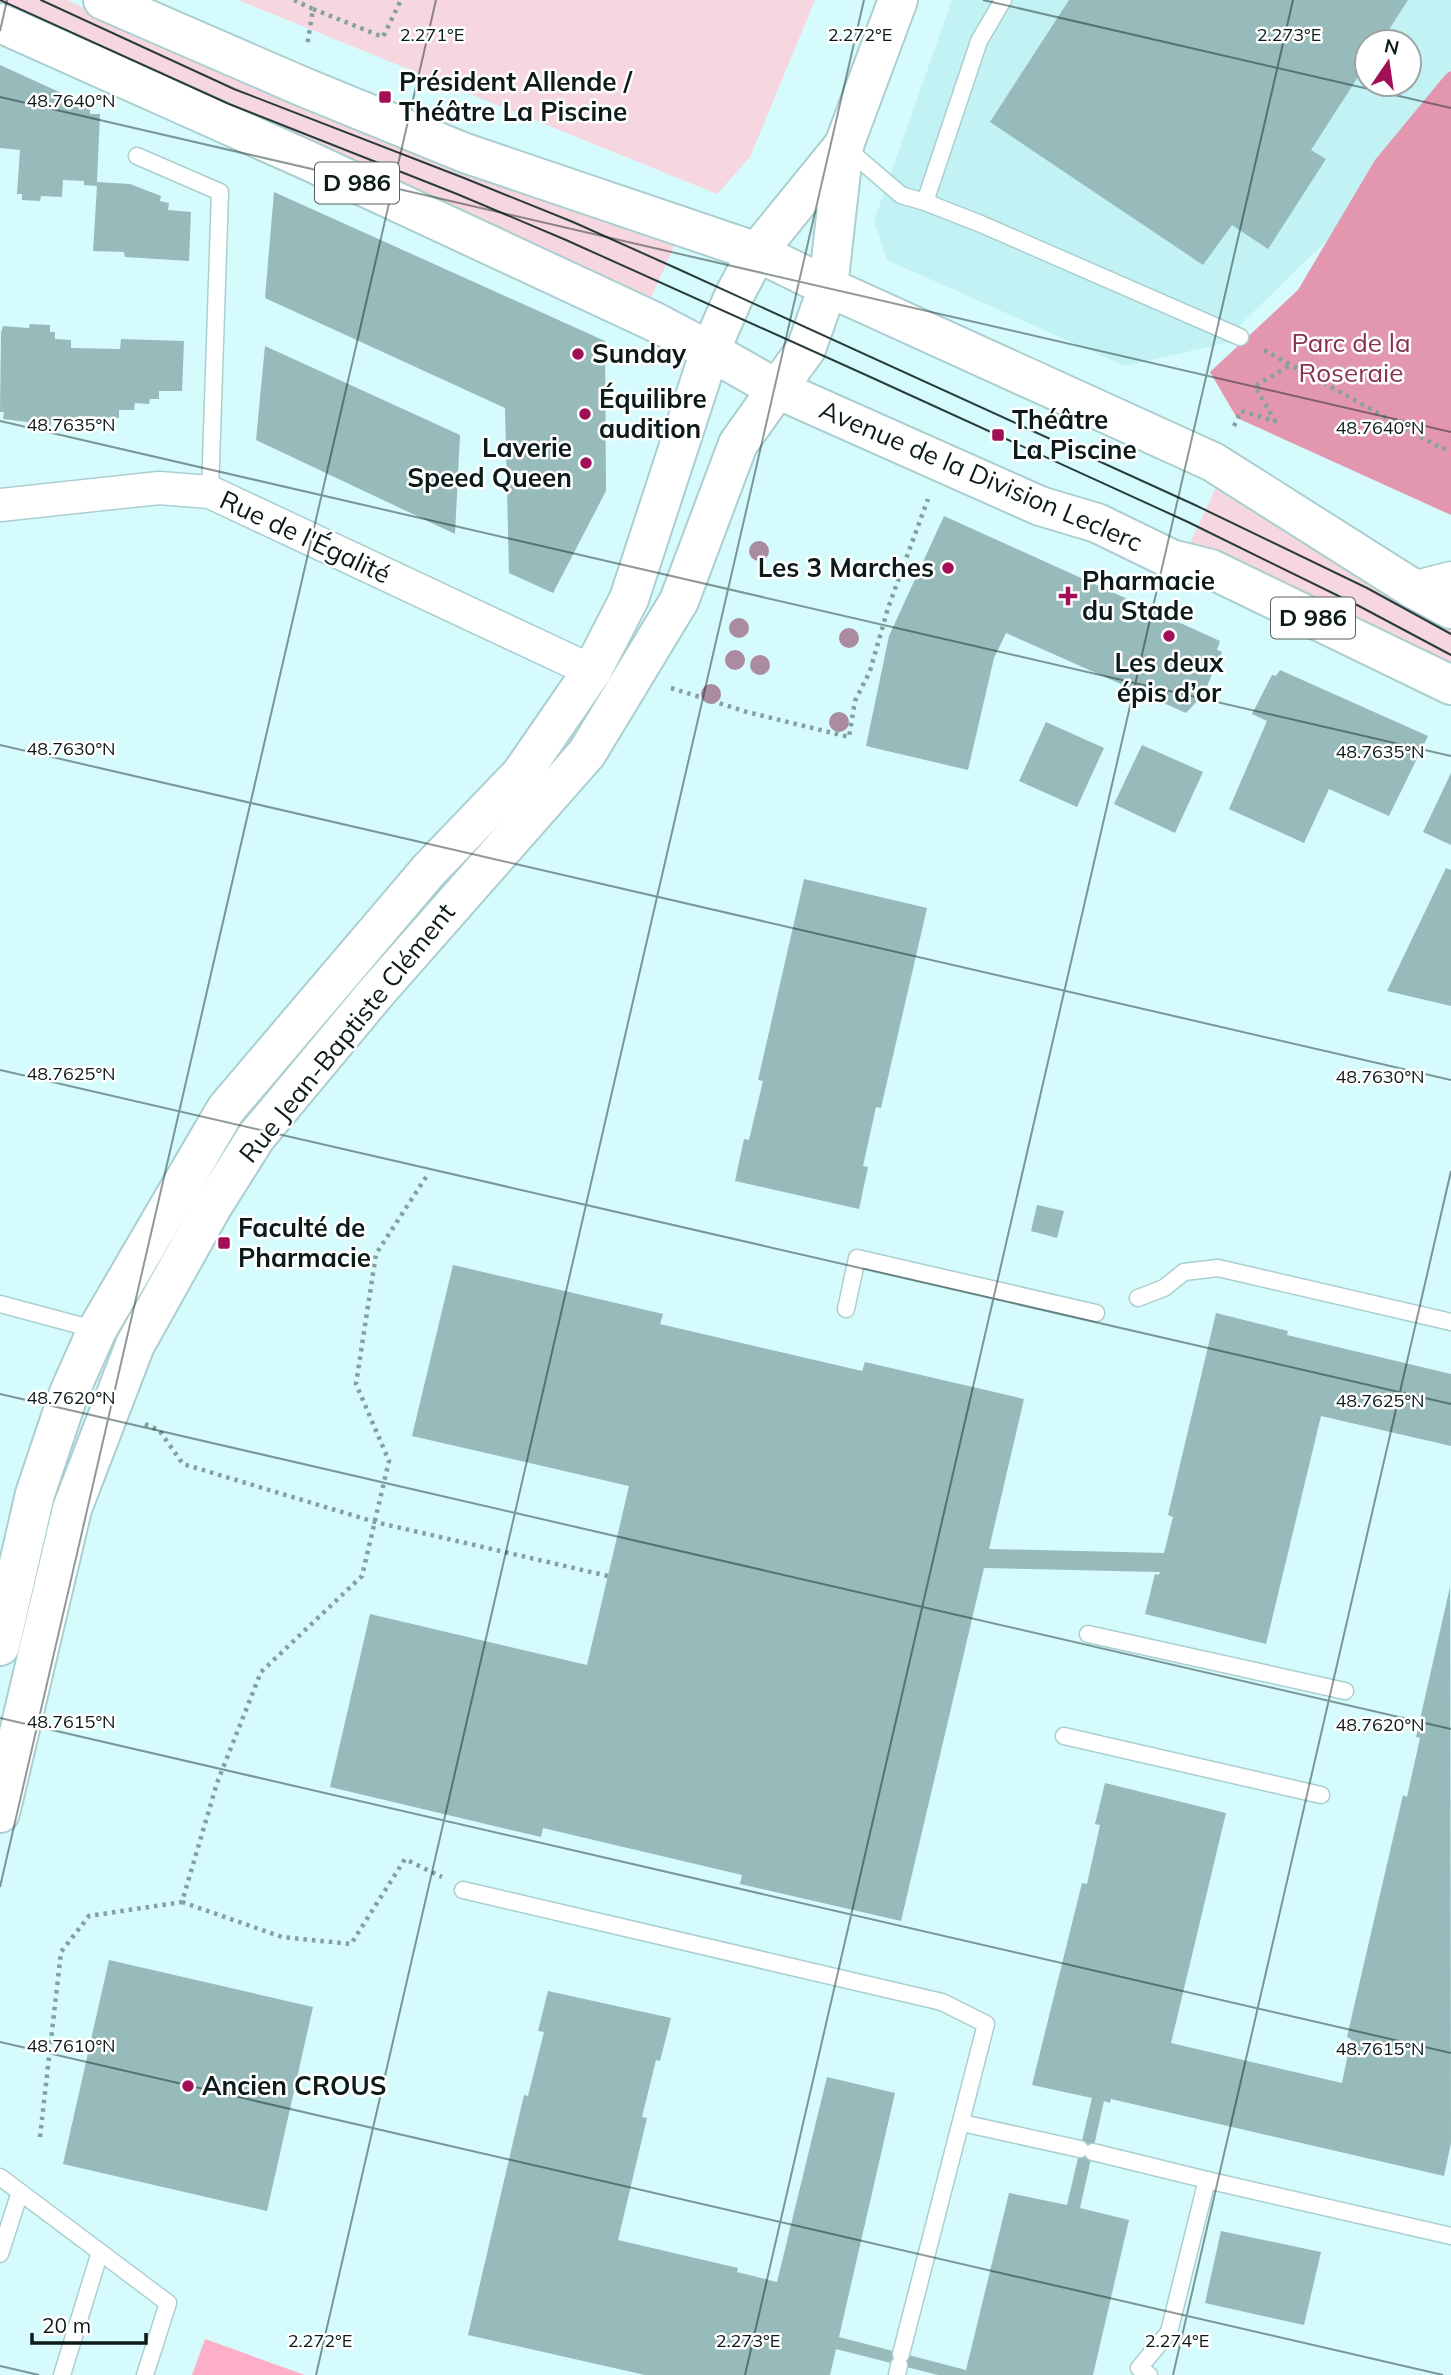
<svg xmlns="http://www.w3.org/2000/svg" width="1451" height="2375" font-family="Mulish,sans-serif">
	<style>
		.built { fill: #c2f2f3; fill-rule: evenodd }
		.green { fill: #f6d6df }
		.forest { fill: #e297af }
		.water { fill: #fcafc7 }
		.building { fill: #97babb }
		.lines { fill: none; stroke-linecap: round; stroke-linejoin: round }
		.service-casing { stroke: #abcfd0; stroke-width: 19 }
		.minor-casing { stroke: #abcfd0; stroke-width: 35 }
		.secondary-casing { stroke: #abcfd0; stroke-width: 42 }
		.primary-casing { stroke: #abcfd0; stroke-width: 42 }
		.path { stroke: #84a0a0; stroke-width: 4.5; stroke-dasharray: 3.5 5; stroke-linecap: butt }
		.service { stroke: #fff; stroke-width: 16 }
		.minor { stroke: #fff; stroke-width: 32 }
		.secondary { stroke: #fff; stroke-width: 38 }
		.primary { stroke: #fff; stroke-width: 38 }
		.tram { stroke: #2a3b3b; stroke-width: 2 }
		.tree { fill: #ab8b9f }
		.ticks { fill: none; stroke: #0c1a1a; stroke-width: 2; stroke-opacity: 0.45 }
		.poi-dot { fill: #a11057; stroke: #fff; stroke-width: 2.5 }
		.labels { text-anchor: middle; stroke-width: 5; stroke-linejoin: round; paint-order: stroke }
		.shield { fill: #fff; stroke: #555f5f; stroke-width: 2 }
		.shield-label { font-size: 24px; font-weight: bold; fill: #0c1a1a }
		.poi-label { font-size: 26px; font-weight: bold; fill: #0c1a1a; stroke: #fff; text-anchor: start }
		.park-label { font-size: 26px; fill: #883053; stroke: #fff }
		.street-label { font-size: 26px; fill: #0c1a1a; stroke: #fff }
		.ticks-label { font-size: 18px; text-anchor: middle; fill: #0c1a1a; stroke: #fff; stroke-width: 5; stroke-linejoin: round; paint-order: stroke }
	</style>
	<rect width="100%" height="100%" fill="#d6fbfc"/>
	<path class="built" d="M952,0H1451V119L1241,324L1230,342L1125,366L887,260L874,221ZM1367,42H1409V84H1367Z"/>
	<g class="green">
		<path d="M0,0H67L100,15L677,240L651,298L406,186L0,11Z"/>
		<path d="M238,0H815L750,157L717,194Z"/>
		<path d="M1218,483L1451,622V675L1184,556Z"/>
	</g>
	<path class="forest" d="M1451,71V515L1237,418L1210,372L1298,290L1375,160L1446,74Z"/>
	<path class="water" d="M205,2339L305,2375H192Z"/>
	<g class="building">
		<path d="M1069,0H1408L1381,42H1367V63L1311,150L1326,159L1268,249L1232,225L1203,265L990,122Z"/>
		<path d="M0,65L90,106V114H100L97,182L130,184L161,196L160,201L169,203L168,210L191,212L189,261L125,257L124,252L93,251L97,186L84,185V181L63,180L62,197L41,196L40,201L22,200V194H17L20,150L0,148Z"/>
		<path d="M274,192L605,341L606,491L553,593L509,573L505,408L265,298Z"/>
		<path d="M30,324L50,325V332H55V339L71,340V348L120,349L121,339L184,341L182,391H159V399H150L149,404L135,403L134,410H119V418L79,416V423L51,421V425L3,419L4,412H0L1,333L3,326L29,328Z"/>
		<path d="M265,346L460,435L455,534L256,440Z"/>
		<path d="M944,516L1220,641L1217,650L1222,652L1203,695L1186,713L1006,633L994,658L968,770L866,746L889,636Z"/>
		<path d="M1280,670L1428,736L1389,816L1329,789L1304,843L1229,809L1267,721L1252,714L1272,675L1276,676Z"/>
		<path d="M1046,722L1104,748L1077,807L1019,781Z"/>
		<path d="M1142,745L1203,772L1175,833L1114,804Z"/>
		<path d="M1451,773V845L1423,832Z"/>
		<path d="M1446,868L1451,870V1006L1387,991Z"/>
		<path d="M804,879L927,908L881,1108L876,1107L863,1166L868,1167L859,1209L735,1181L744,1139L749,1140L763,1081L758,1080Z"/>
		<path d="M1037,1205L1064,1211L1057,1238L1031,1231Z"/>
		<path d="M453,1265L663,1314L660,1324L862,1371L865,1362L1024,1399L989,1549L1164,1553L1173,1517L1168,1515L1216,1313L1288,1331L1287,1335L1451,1374V1446L1321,1416L1266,1644L1145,1614L1155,1574L1159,1575L1160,1572L984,1568L901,1921L740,1884L742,1875L543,1828L541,1837L330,1787L370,1614L587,1665L629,1486L412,1436Z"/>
		<path d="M1450,1587L1451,2143L1444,2176L1111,2099L1110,2103L1104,2101L1080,2208L1129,2220L1093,2375H938L836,2349L830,2375H645L468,2335L524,2095L528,2096L544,2032L538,2031L548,1991L671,2018L660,2061L656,2060L642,2117L647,2118L618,2240L738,2268L737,2272L777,2282L827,2077L895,2093L839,2337L966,2370L1009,2193L1067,2205L1092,2098L1032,2085L1082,1883L1087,1884L1100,1825L1095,1824L1105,1783L1226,1813L1171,2043L1342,2083L1351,2039L1347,2037L1403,1795L1407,1797L1420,1738L1416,1737Z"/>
		<path d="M109,1960L313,2007L267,2211L63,2164Z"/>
		<path d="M1221,2231L1321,2252L1304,2325L1205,2303Z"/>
	</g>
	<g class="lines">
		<g class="service-casing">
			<g id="service">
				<path d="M845,147L901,195L925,202L981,224L1240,337"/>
				<path d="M137,156L220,192L210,492"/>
				<path d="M925,202L979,41L1003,0"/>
				<path d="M1138,1298L1164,1288L1184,1272L1218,1268L1451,1322"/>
				<path d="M0,1304L97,1330"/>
				<path d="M846,1309L857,1258L1096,1313"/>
				<path d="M1088,1634L1345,1691"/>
				<path d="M1064,1736L1321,1795"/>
				<path d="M463,1890L942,2002L986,2024L901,2354"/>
				<path d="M962,2123L1080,2149"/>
				<path d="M1093,2152L1207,2180"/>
				<path d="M0,2177L168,2303L145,2375"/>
				<path d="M0,2254L20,2192"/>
				<path d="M62,2375L100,2252"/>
				<path d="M897,2375L899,2365"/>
				<path d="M1149,2375L1139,2368L1169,2332L1207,2180L1451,2236"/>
			</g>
		</g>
		<g class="minor-casing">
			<g id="minor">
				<path d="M0,505L159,488L210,492L592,671"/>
				<path d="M1412,588L1451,578"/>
			</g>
		</g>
		<g class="secondary-casing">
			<g id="secondary">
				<path d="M757,252L844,145"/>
				<path d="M828,287L844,145L898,0"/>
				<path d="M0,1646L35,1494L69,1393L97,1330L226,1109L429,870L521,774L592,671L629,599L710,351"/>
				<path d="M0,1813L72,1509L135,1345L212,1207L256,1137L375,994L587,753L679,601L738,444L777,389"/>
			</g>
		</g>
		<g class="primary-casing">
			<g id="primary">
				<path d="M103,0L301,86L465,153L757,252L828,287L1213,462L1412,588L1451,609"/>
				<path d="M0,23L309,161L655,322L710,351L777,389L1040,506L1097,523L1171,559L1211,569L1451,685"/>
				<path d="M710,351L734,296L757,252"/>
				<path d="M777,389L806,349L828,287"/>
			</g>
		</g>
		<g class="path">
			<path d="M294,0L313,9L307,46"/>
			<path d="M313,9L383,37L401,0"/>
			<path d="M1264,350L1441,448L1451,450"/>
			<path d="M1234,426L1241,411L1275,421L1255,386L1291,365"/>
			<path d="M671,688L747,712L849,737L855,701L870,671L888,608L928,499"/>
			<path d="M145,1424L159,1430L183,1464L375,1522L608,1576"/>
			<path d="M182,1902L282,1937L351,1944L405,1859L442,1877"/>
			<path d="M40,2137L61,1952L89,1916L182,1902L217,1783L261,1672L362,1576L389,1461L356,1384L376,1254L428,1174"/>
		</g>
		<use href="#service" class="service"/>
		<use href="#minor" class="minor"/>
		<use href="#secondary" class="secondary"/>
		<use href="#primary" class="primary"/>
		<g class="tram">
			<path d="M0,0L229,104L457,194L566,240L866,375L1188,522L1359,606L1451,655"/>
			<path d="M41,0L234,89L464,178L573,222L678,269L1195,505L1367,588L1451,634"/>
		</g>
	</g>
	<g class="tree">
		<circle cx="759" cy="551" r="10"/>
		<circle cx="739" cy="628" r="10"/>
		<circle cx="849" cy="638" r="10"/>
		<circle cx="735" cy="660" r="10"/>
		<circle cx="760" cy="665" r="10"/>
		<circle cx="711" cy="694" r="10"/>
		<circle cx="839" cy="722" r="10"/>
	</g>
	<path class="ticks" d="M983,0L1451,108M0,31L7,0M0,97L1451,432M0,421L1451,756M0,745L1451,1080M0,1070L1451,1404M0,1394L1451,1729M0,1718L1451,2053M0,1887L436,0M0,2042L1443,2375M0,2366L39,2375M316,2375L864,0M745,2375L1293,0M1173,2375L1451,1171"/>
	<g class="poi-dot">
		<rect x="378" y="90" width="14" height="14" rx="3.5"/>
		<circle cx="578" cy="354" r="7"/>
		<circle cx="585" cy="414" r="7"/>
		<rect x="991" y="428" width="14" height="14" rx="3.5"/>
		<circle cx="586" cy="463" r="7"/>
		<circle cx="948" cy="568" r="7"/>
		<path d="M1064.5 585.5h7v7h7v7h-7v7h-7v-7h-7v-7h7z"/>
		<circle cx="1169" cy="636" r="7"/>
		<rect x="217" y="1236" width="14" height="14" rx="3.5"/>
		<circle cx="188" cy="2086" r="7"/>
	</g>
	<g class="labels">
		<g class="shield">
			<rect x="315" y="162.5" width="84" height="41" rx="5"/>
			<rect x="1271" y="597.5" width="84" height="41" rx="5"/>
		</g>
		<g class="shield-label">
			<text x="357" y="191">D 986</text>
			<text x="1313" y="626">D 986</text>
		</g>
		<g class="poi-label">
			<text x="399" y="91">Président Allende /<tspan x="399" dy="30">Théâtre La Piscine</tspan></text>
			<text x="592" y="363">Sunday</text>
			<text x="599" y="408">Équilibre<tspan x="599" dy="30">audition</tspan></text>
			<text x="1012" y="429">Théâtre<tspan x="1012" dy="30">La Piscine</tspan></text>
			<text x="572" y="457" text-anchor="end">Laverie<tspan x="572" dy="30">Speed Queen</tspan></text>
			<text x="934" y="577" text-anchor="end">Les 3 Marches</text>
			<text x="1082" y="590">Pharmacie<tspan x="1082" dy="30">du Stade</tspan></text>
			<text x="1169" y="672" text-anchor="middle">Les deux<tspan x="1169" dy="30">épis d’or</tspan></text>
			<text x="238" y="1237">Faculté de<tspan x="238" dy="30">Pharmacie</tspan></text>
			<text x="202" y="2095">Ancien CROUS</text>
		</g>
		<g class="park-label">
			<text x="1351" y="352">Parc de la<tspan x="1351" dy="30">Roseraie</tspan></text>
		</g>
		<g class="street-label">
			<text transform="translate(981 476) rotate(23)" y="9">Avenue de la Division Leclerc</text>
			<text transform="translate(305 537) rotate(25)" y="9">Rue de l'Égalité</text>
			<text transform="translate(347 1033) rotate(-51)" y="9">Rue Jean-Baptiste Clément</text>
		</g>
	</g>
	<g class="ticks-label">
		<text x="432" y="41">2.271°E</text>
		<text x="860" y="41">2.272°E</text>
		<text x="1289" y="41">2.273°E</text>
		<text x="71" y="107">48.7640°N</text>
		<text x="71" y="431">48.7635°N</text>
		<text x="1380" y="434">48.7640°N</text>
		<text x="71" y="755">48.7630°N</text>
		<text x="1380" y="758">48.7635°N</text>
		<text x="71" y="1080">48.7625°N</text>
		<text x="1380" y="1083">48.7630°N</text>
		<text x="71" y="1404">48.7620°N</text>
		<text x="1380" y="1407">48.7625°N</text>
		<text x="71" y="1728">48.7615°N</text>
		<text x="1380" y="1731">48.7620°N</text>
		<text x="71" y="2052">48.7610°N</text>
		<text x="1380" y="2055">48.7615°N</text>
		<text x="320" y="2347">2.272°E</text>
		<text x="748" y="2347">2.273°E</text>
		<text x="1177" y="2347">2.274°E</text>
	</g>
	<g transform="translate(1388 63) rotate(13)"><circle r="33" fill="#ffffff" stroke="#9ea3a3" stroke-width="2"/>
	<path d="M0-5L12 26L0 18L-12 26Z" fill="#a11057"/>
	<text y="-10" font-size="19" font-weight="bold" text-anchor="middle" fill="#0c1a1a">N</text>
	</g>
	<path d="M32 2333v10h114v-10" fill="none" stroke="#0c1a1a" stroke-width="3.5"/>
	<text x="42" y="2333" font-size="21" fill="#0c1a1a" stroke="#ffffff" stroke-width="5" paint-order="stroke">20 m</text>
</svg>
